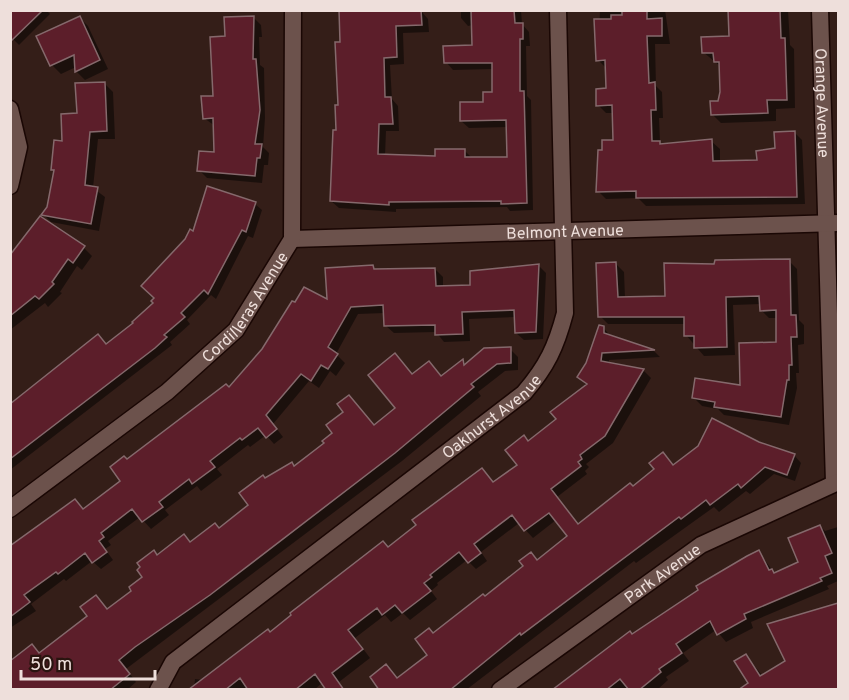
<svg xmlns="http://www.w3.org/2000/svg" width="849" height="700" font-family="Overpass,sans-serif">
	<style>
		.shadow { fill: #0007 }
		.building { fill: #5c1e2a; stroke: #85696c; stroke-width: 1.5 }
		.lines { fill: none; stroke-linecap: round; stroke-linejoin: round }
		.minor-casing { stroke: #1a0704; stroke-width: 19 }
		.minor { stroke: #6c524c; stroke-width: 16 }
		.labels { text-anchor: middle; stroke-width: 5; stroke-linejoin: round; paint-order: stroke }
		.street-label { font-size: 16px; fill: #eedfdb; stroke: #29140f }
	</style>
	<rect width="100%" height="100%" fill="#341e18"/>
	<g class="shadow">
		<path d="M10,10H46L50,14L19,45L10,36Z"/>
		<path d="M461,10H521L522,24L529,32L530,46H526L527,96L531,100L533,210L510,211L507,207L396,209V212L339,208L331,201L340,106L342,43L421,11L428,19L429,32L403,33L404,64L390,65L392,99L398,106L399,131H386L385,156L437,157L465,151L473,159L509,158L508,127L469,128L461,121L494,94V69L453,70L446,62L473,47V25L468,26L461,18Z"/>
		<path d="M600,10H665L670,44H655L656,86L662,92L663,118H659L660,142L663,146L711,141L720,149V163L758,161L777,149L794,132L802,140L805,204L646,206L638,198L606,199L598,191L604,151L614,141V113H606L598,105L608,90L606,68L598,60Z"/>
		<path d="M729,10H788L790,45L794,49L795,108L776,109V121L721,123L712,114L722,92L720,66L703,52L730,38Z"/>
		<path d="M253,17L261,25L262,37H259L260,65L264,68L265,118L263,147L269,153L268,165H264L262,183L207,178L199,170L216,154L215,126L204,118L214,97L227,38Z"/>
		<path d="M80,18L88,26L108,69L85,80L76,71V67L61,74L52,65L38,37Z"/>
		<path d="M105,84L113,92L115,139H98L93,188L105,197L99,231L51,222L43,214L48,207L55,171L53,169L64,142Z"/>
		<path d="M255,204L262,210L253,238L248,236L216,299L211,295L187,320L190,324L170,342L172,345L10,470V405L98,336L107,345L135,324L155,303L194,233Z"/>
		<path d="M84,248L92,256L82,270L77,266L60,292L62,293L48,307L45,303L10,330V258Z"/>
		<path d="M789,261L797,269L799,320L804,325V344L798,345L799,373H796L797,388L789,425L724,415L718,409L702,406L694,398L741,386L778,344L777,318H769L761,310V304L733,305L735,355L704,356L686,335V324H608L600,316L616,264L624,272L625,298H666L716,266Z"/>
		<path d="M538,265L546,273L543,339L524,340L516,333V317L469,319L470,341L444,342L436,332L394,333L386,326L385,313L358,314L336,354L345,363L336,376L330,371L319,388L309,381L273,424L283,437L274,444L266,435L250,447L248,445L217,469L222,475L201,491L197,486L165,510L169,515L151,529L140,517L108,541L111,545L105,549L113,560L101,569L92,561L66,581L64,579L31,604L36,611L10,628V550L84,510L122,481L127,461L230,389L373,267L377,271L435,269L443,277V287L472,286Z"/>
		<path d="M603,327L611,337L654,351L660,357L609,360V364L643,370L651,378L613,443L586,464L589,467L585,471L587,474L557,497L579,525L633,487L674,466L758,443L794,455L801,463L795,481L774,474L750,494L746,491L719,512L714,507L636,563L634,561L466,690H376L398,679L429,655L433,634L525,566L531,554L538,561L569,537L556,520L533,538L519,523L481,552L487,561L476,569L467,560L437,583L438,585L431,591L437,599L410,620L403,613L391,622L385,615L355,638L370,658L339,682L344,690H328L323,682L314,690H194L195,679L203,680L389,549L482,470L494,483L519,465L528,442L558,420L587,386L579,377Z"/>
		<path d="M510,349L518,357V370L505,371L478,392L481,396L402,461L126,669L136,682L127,690L10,688V656L14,660L40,654L133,591L158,556L184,536L191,543L219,529L250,506L265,480L295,468L374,426L397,409L395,355L413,375L442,378L463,361L466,364Z"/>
		<path d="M820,526L825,531L838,527V581L827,586L829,589L751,622L753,628L726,642L716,630L683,653L689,661L666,677L668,680L657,690H631L629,685L624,690H554L759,552L775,574L800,562Z"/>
		<path d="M838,605V690H754L746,656L762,675L787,661L769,625Z"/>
	</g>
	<g class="building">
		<path d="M10,10H43L10,42Z"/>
		<path d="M339,10H421L422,25L396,26L397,57L384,58L385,97H391L393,124H379L378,154L435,156V149H465V157H507L506,120L460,121V102H483V92H492V63H444L443,46L472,45L471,10H514L515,23H523V39H520V91H524L527,203L501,204V201L389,202V205L330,201L333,130H336L335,105H338L335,42H340Z"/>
		<path d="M622,10H647V19L662,18V36H647L649,83L655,82L656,110H651L652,141H660V144L712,139L713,161L757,160L756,151L775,148L774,132L795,131L797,197L636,198V191L596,192L598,150H602V140H613L612,105L596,106V89L606,88L605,60L596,61L594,19H611V15H622Z"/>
		<path d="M728,10H780L781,38H785L787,100H767L768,113L711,115L710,101H718L720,92L719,62H714L713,53H702L701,37L729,36Z"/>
		<path d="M80,16L100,60L75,72L74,55L50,66L36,36Z"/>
		<path d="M254,16L253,59H256L260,110L255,144H262L260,158H257L255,176L197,171L199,151L214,152L213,118L203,119L201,96H213L210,37L225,36L224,17Z"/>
		<path d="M105,82L107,131L90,132L85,185L98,187L91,224L41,215L47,207L54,170H51L54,140L62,141L61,114L77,113L75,83Z"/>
		<path d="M207,186L256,202L246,232L242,230L208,294L204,290L181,313L185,317L164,335L167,337L155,348L10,459V404L98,334L106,344L133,323L132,322L153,303L151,301L154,298L141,286L185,239L190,229L193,231Z"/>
		<path d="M40,216L85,246L73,263L68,259L52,282L54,284L39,299L35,296L10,316V255Z"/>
		<path d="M790,259L791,315H796L797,337H791L792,365H789V380H787L781,417L714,407L715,402L692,398L695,378L740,385L739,343L776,342V310L760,311L759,296L726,297L727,347L694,348V336H684V317H598L596,263L616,262L618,297L665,296L664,263L714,264L715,260Z"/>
		<path d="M539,264L536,332L515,333L514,310L462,312L463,334L435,335V325L384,326L383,305L351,307L328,347L338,354L328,369L321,365L311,381L301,374L266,415L277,429L266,438L258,428L242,440L240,438L210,461L215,467L192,484L189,479L159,502L163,507L142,522L132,509L101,533L104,537L99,541L107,552L92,563L85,553L58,574L56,572L24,595L30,602L10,617V546L75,499L83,509L120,481L110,467L124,456L127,459L226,384L229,387L262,349L292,301L295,302L304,287L327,299L325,268L373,265L374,269L435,268L436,286L470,285V271Z"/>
		<path d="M599,325L604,326V333L655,350L602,353L601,361L644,369L605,436L580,455L582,459L578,462L581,466L551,489L578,524L630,483L633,486L654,469L649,463L663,452L673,465L698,446L712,418L759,442L795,454L787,475L765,467L741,488L738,484L710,505L706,500L681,519L679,517L521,635L520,633L450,690H379L370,677L386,664L397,678L427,655L415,639L429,628L433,633L483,594L485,596L523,566L519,561L531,552L537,560L567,536L549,513L524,531L512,515L474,544L481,553L468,563L459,552L430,575L432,577L424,583L431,591L402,613L395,605L382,615L377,608L348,630L363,649L332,673L344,690H326L315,674L295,690H248L240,678L225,690H188L268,629L270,632L291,615L290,613L383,541L388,547L416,525L412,520L482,468L493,482L517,465L505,450L524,435L528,441L556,419L550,412L587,384L577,377L586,363Z"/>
		<path d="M511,347V363L497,364L471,384L474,387L395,453L210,595L135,647L119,660L130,674L110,690H10V661L32,644L39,653L87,616L80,607L96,595L107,609L131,591L129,587L142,577L137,570L140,567L137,563L154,550L157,555L184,534L190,542L215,523L219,528L248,505L239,493L263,475L265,478L292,462L294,466L324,443L322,441L332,433L326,425L343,412L337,404L349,395L374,425L395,408L368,375L395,353L412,374L429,361L441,376L463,359L464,365L484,348Z"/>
		<path d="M820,525L832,553L825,556L832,573L820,578L822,581L744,614L746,619L717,635L710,621L676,644L682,653L659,669L661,672L639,690H629L620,679L606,690H552L630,631L632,634L698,590L696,586L747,556L759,550L769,570L772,569L774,573L798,562L788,538Z"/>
		<path d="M838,603V690H738L748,683L734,661L746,654L760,676L785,661L767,624Z"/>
	</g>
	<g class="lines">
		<g class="minor-casing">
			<g id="minor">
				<path id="s1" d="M820,10L834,483"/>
				<path d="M10,109L19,147L10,186"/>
				<path id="s2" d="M292,239L838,223"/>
				<path id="s3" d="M10,509L167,392L236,330L292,239L293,10"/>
				<path id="s4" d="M158,690L173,662L524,393C547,366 556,347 565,313L558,10"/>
				<path id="s5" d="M500,690L701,545L838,482"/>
			</g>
		</g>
		<use href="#minor" class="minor"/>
	</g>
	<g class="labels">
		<g class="street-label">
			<text dy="6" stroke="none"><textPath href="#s1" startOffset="93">Orange Avenue</textPath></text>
			<text dy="6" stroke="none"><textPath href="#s2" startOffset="273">Belmont Avenue</textPath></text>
			<text dy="6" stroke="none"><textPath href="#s3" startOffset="312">Cordilleras Avenue</textPath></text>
			<text dy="6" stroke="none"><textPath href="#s4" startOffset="434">Oakhurst Avenue</textPath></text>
			<text dy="6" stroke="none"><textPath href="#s5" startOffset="200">Park Avenue</textPath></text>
		</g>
	</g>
	<rect width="849" height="700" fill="none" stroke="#eedfdb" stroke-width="24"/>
	<path d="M21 670v9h134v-9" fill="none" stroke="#eedfdb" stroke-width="3"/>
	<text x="30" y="670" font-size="18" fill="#eedfdb" stroke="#29140f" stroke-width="4.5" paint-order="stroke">50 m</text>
</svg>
